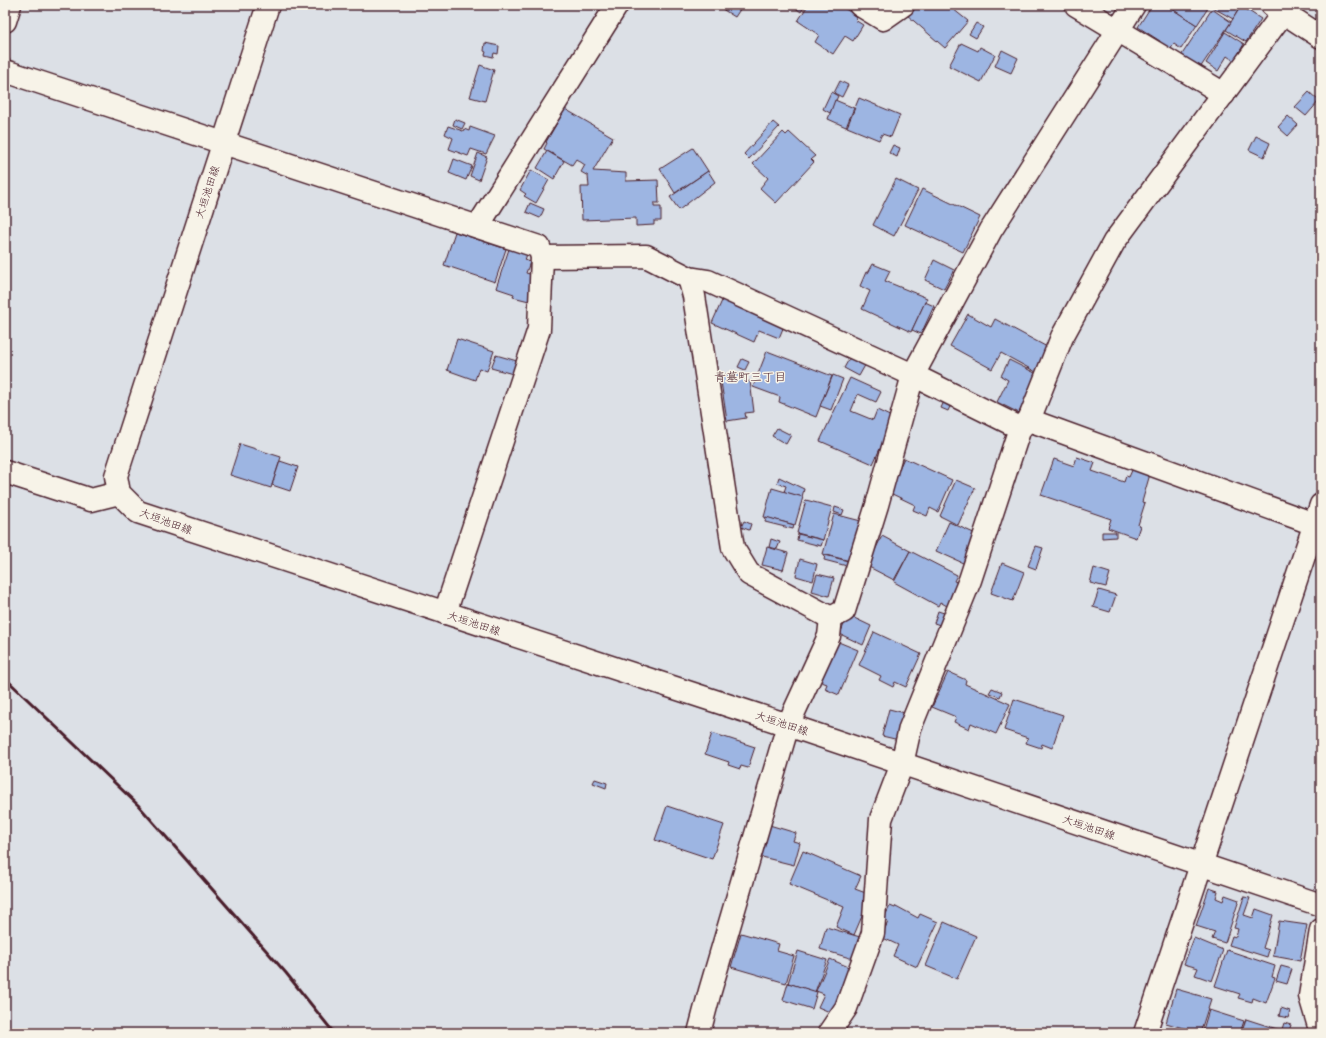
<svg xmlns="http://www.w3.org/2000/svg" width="1326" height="1038" font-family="'Balsamiq Sans','Klee One',sans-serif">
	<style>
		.building { fill: #9db5e2; stroke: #4a1f2b }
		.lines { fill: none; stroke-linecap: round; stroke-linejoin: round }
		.street-casing { stroke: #4a1f2b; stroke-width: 25 }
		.secondary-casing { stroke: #4a1f2b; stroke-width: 25 }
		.street { stroke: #f7f3e8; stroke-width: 22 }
		.secondary { stroke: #f7f3e8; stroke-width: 22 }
		.rail { stroke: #4a1f2b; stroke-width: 3 }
		.labels { text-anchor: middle; stroke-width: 3; stroke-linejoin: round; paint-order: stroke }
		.street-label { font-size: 11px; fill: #4a1f2b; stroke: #f7f3e8 }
		.neighbourhood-label { font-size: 12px; fill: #4a1f2b; stroke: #f7f3e8 }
	</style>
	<rect width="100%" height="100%" fill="#dce0e6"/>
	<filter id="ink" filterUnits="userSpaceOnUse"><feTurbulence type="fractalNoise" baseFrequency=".025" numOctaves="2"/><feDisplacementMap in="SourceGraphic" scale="8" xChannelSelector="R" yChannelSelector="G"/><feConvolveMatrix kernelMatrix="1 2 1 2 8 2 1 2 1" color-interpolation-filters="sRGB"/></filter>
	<g filter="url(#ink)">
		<g class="building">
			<path d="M721,5H737L741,8L735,17L719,7Z"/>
			<path d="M791,5H805L801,12Z"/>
			<path d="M808,5H839L858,17L855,20L863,25L853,41L845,36L833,54L815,42L819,35L798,21Z"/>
			<path d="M916,5H948L968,21L945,48L907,15Z"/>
			<path d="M1152,5H1166L1197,25L1181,49L1174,44L1170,50L1159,44L1160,41L1138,27Z"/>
			<path d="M1166,5H1210L1197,25Z"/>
			<path d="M1213,5H1238L1240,6L1233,19L1212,7Z"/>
			<path d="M1241,6L1261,19L1246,42L1226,30Z"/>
			<path d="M1212,9L1231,22L1200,68L1181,56Z"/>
			<path d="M976,23L983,27L976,38L969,34Z"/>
			<path d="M1225,32L1244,44L1234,61L1227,56L1218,71L1206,63Z"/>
			<path d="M485,43L499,46L498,54L494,53L493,57L485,55L486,52L484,51Z"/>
			<path d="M961,43L978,51L980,47L995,55L981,82L949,66Z"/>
			<path d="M1002,50L1018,58L1011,73L995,66Z"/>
			<path d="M480,65L494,70L485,101L470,97Z"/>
			<path d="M840,81L848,85L842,97L834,93Z"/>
			<path d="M831,92L838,96L830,113L823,109Z"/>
			<path d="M1309,92L1319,101L1306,116L1295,107Z"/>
			<path d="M859,98L900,115L891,137L882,134L879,140L847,127Z"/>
			<path d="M835,100L854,108L846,127L828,119Z"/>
			<path d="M565,109L613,137L593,171L626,173V181L658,180L659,203H654V207H661V221H654V225L636,226V218L582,220L581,187H589L588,176L581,172L585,165L576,159L572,165L544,149L547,143L546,142Z"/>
			<path d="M1288,116L1298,125L1288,136L1278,127Z"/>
			<path d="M455,119L465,123L462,129L453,125Z"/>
			<path d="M773,122L779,127L749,159L744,154Z"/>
			<path d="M448,126L463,131L464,129L469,131L470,127L495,136L486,154L471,149L468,156L449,149L453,138L445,134Z"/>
			<path d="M783,132L786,135L789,132L815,156L811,159L814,162L776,203L760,188L768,178L753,164Z"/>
			<path d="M1256,136L1270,143L1264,157L1249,150Z"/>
			<path d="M893,145L900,148L897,157L889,153Z"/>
			<path d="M693,148L708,171L675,193L660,169Z"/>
			<path d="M547,151L564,161L554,179L537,168Z"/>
			<path d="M478,153L487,157L479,180L470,176Z"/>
			<path d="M454,159L472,166L466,180L449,173Z"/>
			<path d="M531,170L549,180L536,203L524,196L526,194L520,190Z"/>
			<path d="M708,171L715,182L679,210L670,197Z"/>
			<path d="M896,179L918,190L894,236L873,225Z"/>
			<path d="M922,189L980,217L963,252L905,225Z"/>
			<path d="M530,203L544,209L540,218L526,212Z"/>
			<path d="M455,232L506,249L495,282L444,265Z"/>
			<path d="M509,249L527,254L525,260L530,262L526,273L533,275V302L513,297L514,294L496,288Z"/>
			<path d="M934,260L954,270L944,289L925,280Z"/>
			<path d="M873,264L890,271L885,281L927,298L911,332L862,309L870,291L860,286L866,272L868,273Z"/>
			<path d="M725,294L786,321L779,338L759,330L754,342L712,323Z"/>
			<path d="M925,302L934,306L921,334L912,330Z"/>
			<path d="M968,314L991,327L995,319L1049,348L1036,372L1001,353L992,369L950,346Z"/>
			<path d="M457,339L494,351L487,371L479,368L475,380L447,370Z"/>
			<path d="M767,351L832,376L816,417L779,402L780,397L753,387Z"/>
			<path d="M853,352L868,360L859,376L844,368Z"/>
			<path d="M496,355L517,361L513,374L491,368Z"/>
			<path d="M742,359L749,362L745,370L738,367Z"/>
			<path d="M1009,360L1037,374L1019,413L997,402L1008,380L1001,376Z"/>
			<path d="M736,373L744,377L745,382L750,381L754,412L745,413L746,418L727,421L720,375Z"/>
			<path d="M833,375L843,379L831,410L820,406Z"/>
			<path d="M850,378L881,392L876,402L858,394L851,411L873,420L877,410L894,418L873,464L820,441Z"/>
			<path d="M946,397L953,400L948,411L941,408Z"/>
			<path d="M777,428L791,435L786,444L772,436Z"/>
			<path d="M240,444L281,457L271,488L230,475Z"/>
			<path d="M1077,457L1095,463L1092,471L1124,482L1126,476L1129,477L1133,468L1150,474L1142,502L1145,503L1138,525L1140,526L1136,538L1108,528L1111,519L1041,495L1054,459L1074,466Z"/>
			<path d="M904,458L952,480L938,512L930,508L927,516L913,510L915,505L888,492Z"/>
			<path d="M280,461L298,467L290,491L272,485Z"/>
			<path d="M779,477L804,489L802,497L784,492L786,486L777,483Z"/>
			<path d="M956,480L975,488L958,525L940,516Z"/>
			<path d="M772,488L803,497L795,525L764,517Z"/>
			<path d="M806,500L832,507L823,540L797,533Z"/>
			<path d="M835,507L844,510L842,515L834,512Z"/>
			<path d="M834,514L861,521L850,561L823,554Z"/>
			<path d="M766,517L794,525L793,529L765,522Z"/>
			<path d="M744,521L751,524L749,530L741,527Z"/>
			<path d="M949,522L976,534L963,563L936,551Z"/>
			<path d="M1102,532H1116V537L1102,538Z"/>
			<path d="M798,534L823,540L821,546L797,540Z"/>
			<path d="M882,536L910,551L894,580L867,566Z"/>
			<path d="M771,539L780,542L777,549L769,547Z"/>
			<path d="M1036,546L1043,548L1036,569L1028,566Z"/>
			<path d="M767,547L788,553L783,570L762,565Z"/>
			<path d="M910,551L957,575L954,581L959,583L947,606L940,602L938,606L894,582Z"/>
			<path d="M825,555L848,561L847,566L824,560Z"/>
			<path d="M800,559L817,564L813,581L796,576Z"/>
			<path d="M1002,563L1024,572L1013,601L991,593Z"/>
			<path d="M1094,568L1110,573L1106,587L1090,583Z"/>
			<path d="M817,574L834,578L829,596L812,591Z"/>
			<path d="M1099,590L1116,595L1110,612L1093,607Z"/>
			<path d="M938,611L947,614L943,626L934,623Z"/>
			<path d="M848,615L871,626L863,645L840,634Z"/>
			<path d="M874,632L921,654L906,687L895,682L893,687L879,680L881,676L859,665Z"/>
			<path d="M836,641L858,650L839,695L825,689L827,684L819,681Z"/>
			<path d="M948,672L966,680L965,684L1010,704L996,734L971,723L969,729L954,722L956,717L932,707Z"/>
			<path d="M992,688L1002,692L1000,697L989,693Z"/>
			<path d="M1014,699L1063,715L1052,748L1042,744L1041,748L1026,743L1028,738L1004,730Z"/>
			<path d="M889,709L905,713L899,740L882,736Z"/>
			<path d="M712,733L755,747L748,768L741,766L740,769L728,765L729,762L705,754Z"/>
			<path d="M595,779L607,783L606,788L593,783Z"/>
			<path d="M667,806L724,825L712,859L655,840Z"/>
			<path d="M766,824L796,833L793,841L800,843L794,865L758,856Z"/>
			<path d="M803,851L861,876L855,889L871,895L854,935L836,927L844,907L789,884Z"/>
			<path d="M1209,888L1218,891L1216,898L1223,901L1225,895L1239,900L1225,943L1212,939L1215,932L1196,926Z"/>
			<path d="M1244,897L1250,898L1244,915L1253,918L1256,909L1273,915L1263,948L1269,950L1267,957L1229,945L1232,936L1236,937L1238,929L1234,928Z"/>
			<path d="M890,906L895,908L896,906L918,918L920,914L938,922L917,967L893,956L898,945L881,937L888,922L883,920Z"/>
			<path d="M1279,921L1307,925L1300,961L1273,956Z"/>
			<path d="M944,922L976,936L957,979L926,966Z"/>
			<path d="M826,927L860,937L853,959L820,949Z"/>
			<path d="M741,933L779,944L777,951L794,956L786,983L731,967Z"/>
			<path d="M1194,938L1223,950L1212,981L1195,975L1198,968L1184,964Z"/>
			<path d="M1227,950L1275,966L1272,977L1275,978L1266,1003L1253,998L1252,1002L1238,998L1240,994L1215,986Z"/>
			<path d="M798,951L827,960L815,992L788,983Z"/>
			<path d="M830,959L851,968L832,1013L818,1007L824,994L816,991Z"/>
			<path d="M1281,966L1292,969L1287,984L1276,981Z"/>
			<path d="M788,983L817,992L812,1009L783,1000Z"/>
			<path d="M1176,989L1211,999L1200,1033L1166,1023Z"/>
			<path d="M1281,1008L1290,1011L1288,1018L1279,1016Z"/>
			<path d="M1209,1010L1244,1021L1240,1033H1202Z"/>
			<path d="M1246,1019L1280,1030L1279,1033H1241Z"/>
			<path d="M1284,1023L1291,1025L1289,1031L1282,1029Z"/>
		</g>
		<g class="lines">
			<g class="street-casing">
				<g id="street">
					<path d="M860,5L883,19L903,5"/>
					<path d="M1076,5L1224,94"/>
					<path d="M1272,5L1321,37"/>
					<path d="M5,21L10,5"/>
					<path d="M5,71L539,247L542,257L539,329L445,613"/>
					<path d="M478,226L617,5"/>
					<path d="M542,257L646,256L689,278L708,281L913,375L1020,428L970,580L910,728L902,764L881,819L873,933L846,1008L829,1033"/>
					<path d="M689,278L694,296L733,548L749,574L831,618"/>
					<path d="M1029,420L1062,337L1114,242L1289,5"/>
					<path d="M1020,428L1029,420L1314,524"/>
					<path d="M5,472L91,500L119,493"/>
					<path d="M831,618L844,611L877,505L913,375L991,230L1134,5"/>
					<path d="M699,1033L710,991L788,725L829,636L831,618"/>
					<path d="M1145,1033L1321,505"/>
					<path d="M1321,1033L1310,996L1321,930"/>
				</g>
			</g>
			<g class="secondary-casing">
				<path id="secondary" d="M268,5L116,476L119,493L138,512L788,725L1321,905"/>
			</g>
			<use href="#street" class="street"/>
			<use href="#secondary" class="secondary"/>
			<path class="rail" d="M5,678L138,805L286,973L334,1033"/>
		</g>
	</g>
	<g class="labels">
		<g class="street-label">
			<text transform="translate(207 192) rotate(-72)" y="4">大垣池田線</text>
			<text transform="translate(166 521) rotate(20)" y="4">大垣池田線</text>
			<text transform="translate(474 623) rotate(18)" y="4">大垣池田線</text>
			<text transform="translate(782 723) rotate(18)" y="4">大垣池田線</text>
			<text transform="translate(1089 827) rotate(19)" y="4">大垣池田線</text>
		</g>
		<g class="neighbourhood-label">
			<text x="750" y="381">青墓町三丁目</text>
		</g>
	</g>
	<rect width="1326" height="1038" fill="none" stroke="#f7f3e8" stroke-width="20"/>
	<rect x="10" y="10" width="1306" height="1018" fill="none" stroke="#4a1f2b" stroke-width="1.5" filter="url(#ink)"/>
</svg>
